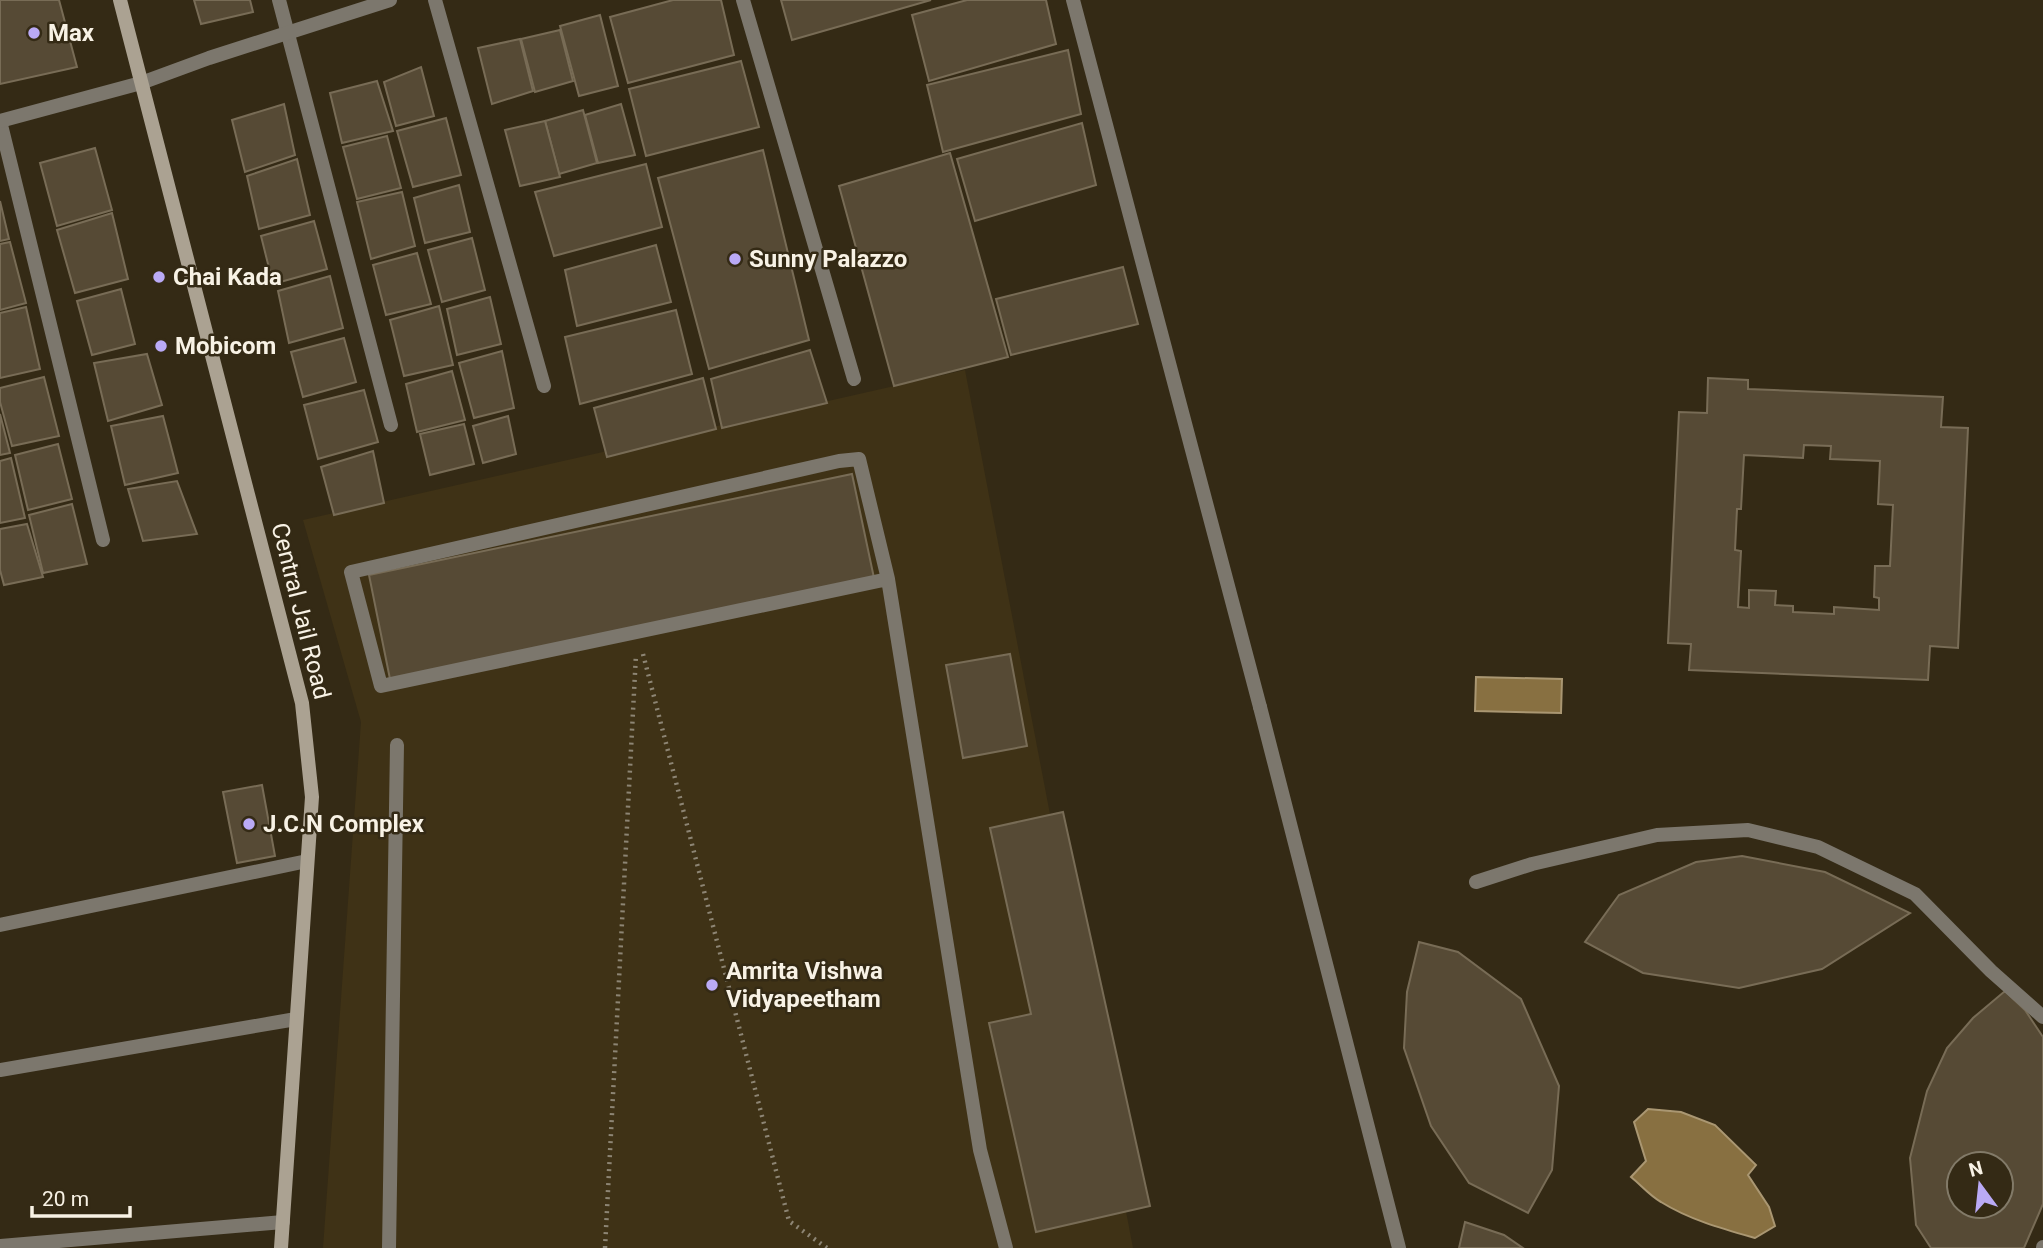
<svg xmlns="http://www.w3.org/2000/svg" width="2043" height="1248" font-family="Roboto,sans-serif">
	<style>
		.built { fill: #3f3216 }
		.water { fill: #887041; stroke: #aa9772; stroke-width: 2 }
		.building { fill: #564a35; stroke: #786c56; stroke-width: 2; fill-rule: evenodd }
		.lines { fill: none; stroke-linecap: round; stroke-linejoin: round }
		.path { stroke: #8d8574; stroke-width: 4.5; stroke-dasharray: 2 5; stroke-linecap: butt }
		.service { stroke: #7c776d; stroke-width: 14 }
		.minor { stroke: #7c776d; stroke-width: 14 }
		.secondary { stroke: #aba292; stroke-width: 14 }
		.poi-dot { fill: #baaaf6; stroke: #342a15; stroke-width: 2.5 }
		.labels { text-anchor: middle; stroke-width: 5; stroke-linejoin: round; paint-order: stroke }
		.poi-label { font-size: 24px; font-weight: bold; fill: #f8f2e5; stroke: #342a15; text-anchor: start }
		.street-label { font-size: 24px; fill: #f8f2e5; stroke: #342a15 }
	</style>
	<rect width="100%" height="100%" fill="#342a15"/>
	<path class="built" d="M965,370L1133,1248H323L361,722L303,520Z"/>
	<g class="water">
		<path d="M1476,677L1562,679L1561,713L1475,711Z"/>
		<path d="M1648,1109L1681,1112L1715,1125L1756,1165L1748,1175L1769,1207L1775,1226L1755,1238C1723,1229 1690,1220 1661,1202C1650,1196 1641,1185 1631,1177L1646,1161L1634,1122Z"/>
	</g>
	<g class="building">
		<path d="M0,0H59L77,67L0,84Z"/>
		<path d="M194,0H250L253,12L201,24Z"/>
		<path d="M673,0H721L734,55L628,83L610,17Z"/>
		<path d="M781,0H931L792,40Z"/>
		<path d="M967,0H1046L1056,44L929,81L912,15Z"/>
		<path d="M600,15L618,86L579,96L560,26Z"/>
		<path d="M560,30L573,81L535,92L521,39Z"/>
		<path d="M520,39L533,91L492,104L478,48Z"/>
		<path d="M1068,50L1081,114L943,152L927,85Z"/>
		<path d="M741,61L759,127L646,156L629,89Z"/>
		<path d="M421,67L434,116L396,126L384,82Z"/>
		<path d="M377,81L393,131L342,143L330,93Z"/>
		<path d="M284,104L295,155L245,172L232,120Z"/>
		<path d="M621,104L635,155L598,163L585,115Z"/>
		<path d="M583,110L597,163L559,174L545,121Z"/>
		<path d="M446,118L461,175L413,187L397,131Z"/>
		<path d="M545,121L560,177L520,186L505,130Z"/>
		<path d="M1082,123L1096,185L975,221L957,159Z"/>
		<path d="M387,136L401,188L357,199L343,147Z"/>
		<path d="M95,148L112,210L57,226L40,163Z"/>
		<path d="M763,150L809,340L709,369L658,178Z"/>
		<path d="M950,153L1008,357L894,386L839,186Z"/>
		<path d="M297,159L310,215L259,229L247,176Z"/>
		<path d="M646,164L662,227L554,256L535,192Z"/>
		<path d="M459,185L470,232L425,243L414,198Z"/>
		<path d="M402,192L415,246L371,259L357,202Z"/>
		<path d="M0,201L9,239L0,241Z"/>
		<path d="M112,213L128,279L75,293L57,230Z"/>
		<path d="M314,221L327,269L273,284L261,236Z"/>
		<path d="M472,238L485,290L442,302L428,250Z"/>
		<path d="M10,242L26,303L0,310V244Z"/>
		<path d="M656,245L671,302L577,326L565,270Z"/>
		<path d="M417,253L431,304L386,315L373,265Z"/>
		<path d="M1123,267L1138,324L1011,355L996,299Z"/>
		<path d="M330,276L343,328L289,343L278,291Z"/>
		<path d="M121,289L135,344L92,355L77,301Z"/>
		<path d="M490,297L501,344L457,355L447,309Z"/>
		<path d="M439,306L453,365L404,376L390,320Z"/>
		<path d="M26,307L40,369L0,378V313Z"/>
		<path d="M676,310L692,374L580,404L565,337Z"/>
		<path d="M344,338L356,382L303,397L291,352Z"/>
		<path d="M810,350L827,403L722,428L711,379Z"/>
		<path d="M502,351L514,408L474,418L459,363Z"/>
		<path d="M147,354L162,405L108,421L94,363Z"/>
		<path d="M452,371L465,420L417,432L406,384Z"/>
		<path d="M44,377L59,436L12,446L0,402V388Z"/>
		<path d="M703,378L716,429L607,457L594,408Z"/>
		<path d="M1708,378L1748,380V389L1943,397L1941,427L1968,428L1958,648L1930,646L1928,680L1689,670L1691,644L1668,643L1679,412L1707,413ZM1804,445L1831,446L1830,459L1880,461L1878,504L1893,505L1890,566H1875L1874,597L1879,598V610L1834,607V614L1793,612V606L1775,605L1776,591L1749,590V608L1738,607L1741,551L1735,550L1737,509H1741L1744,455L1803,458Z"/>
		<path d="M364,390L378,442L318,459L304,405Z"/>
		<path d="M0,414L10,453L0,455Z"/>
		<path d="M163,416L178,473L125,485L111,426Z"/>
		<path d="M508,416L516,454L483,463L473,426Z"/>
		<path d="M464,424L474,464L430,475L420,434Z"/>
		<path d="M58,444L72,499L28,510L15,455Z"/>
		<path d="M373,451L384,503L334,515L321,467Z"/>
		<path d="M11,458L25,518L0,523V461Z"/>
		<path d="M852,474L874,578L390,679L369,575Z"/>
		<path d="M177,481L197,534L143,541L128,489Z"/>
		<path d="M72,504L87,564L43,573L29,515Z"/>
		<path d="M27,524L43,577L4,585L0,570V529Z"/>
		<path d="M1010,654L1027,746L963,758L946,665Z"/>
		<path d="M262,785L275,856L237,863L223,792Z"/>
		<path d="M1063,812L1150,1206L1036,1232L989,1023L1031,1014L990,828Z"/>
		<path d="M1742,856L1825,872L1910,913L1822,969L1739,988L1643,973L1585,942L1619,895L1696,862Z"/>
		<path d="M1419,942L1458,952L1521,999L1559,1086L1552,1170L1528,1213L1469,1183L1431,1126L1404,1048L1407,992Z"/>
		<path d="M2005,991L2025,1010L2043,1037V1204L2024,1248H1931L1916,1225L1910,1158L1927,1091L1947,1048L1973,1018ZM1959,1164H2001V1206H1959Z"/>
		<path d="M1465,1222L1504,1235L1523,1248H1459Z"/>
	</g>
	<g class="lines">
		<g class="path">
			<path d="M643,654L789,1221L827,1248"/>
			<path d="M605,1248L636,654"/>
		</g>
		<g class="service">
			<path d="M888,579L381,686L351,572L839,461L859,459L888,579L980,1150L1006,1248"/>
			<path d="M1260,707L1399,1248"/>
			<path d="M1476,882L1532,864L1657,835L1748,830L1818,847L1915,894L1991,971L2043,1017"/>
			<path d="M389,1248L397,745"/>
			<path d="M2043,1248V1247"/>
		</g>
		<g class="minor">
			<path d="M279,0L391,425"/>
			<path d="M435,0L544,386"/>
			<path d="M743,0L854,379"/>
			<path d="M1073,0L1260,707"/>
			<path d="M0,121L103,540"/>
			<path d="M0,121L141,83L209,58L390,0"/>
			<path d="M0,925L307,861"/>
			<path d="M0,1070L296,1019"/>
			<path d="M0,1246L283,1222"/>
		</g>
		<path class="secondary" d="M120,0L302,703L312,797L281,1248"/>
	</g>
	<g class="poi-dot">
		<circle cx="34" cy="33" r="7"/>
		<circle cx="735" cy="259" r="7"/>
		<circle cx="159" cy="277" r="7"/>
		<circle cx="161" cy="346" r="7"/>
		<circle cx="249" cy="824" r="7"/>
		<circle cx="712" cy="985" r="7"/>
	</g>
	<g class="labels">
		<g class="poi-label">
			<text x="48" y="41">Max</text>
			<text x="749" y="267">Sunny Palazzo</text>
			<text x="173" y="285">Chai Kada</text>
			<text x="175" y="354">Mobicom</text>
			<text x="263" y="832">J.C.N Complex</text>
			<text x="726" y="979">Amrita Vishwa<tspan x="726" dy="28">Vidyapeetham</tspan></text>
		</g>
		<g class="street-label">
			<text transform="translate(301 611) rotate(76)" y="8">Central Jail Road</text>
		</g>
	</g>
	<g transform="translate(1980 1185) rotate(345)"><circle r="33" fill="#342a15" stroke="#827a68" stroke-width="2"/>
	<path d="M0-5L12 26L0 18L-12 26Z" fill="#baaaf6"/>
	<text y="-10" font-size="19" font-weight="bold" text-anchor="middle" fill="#f8f2e5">N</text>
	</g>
	<path d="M32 1206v10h98v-10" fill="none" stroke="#f8f2e5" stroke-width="3.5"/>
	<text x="42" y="1206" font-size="21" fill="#f8f2e5" stroke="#342a15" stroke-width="5" paint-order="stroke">20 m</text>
</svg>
